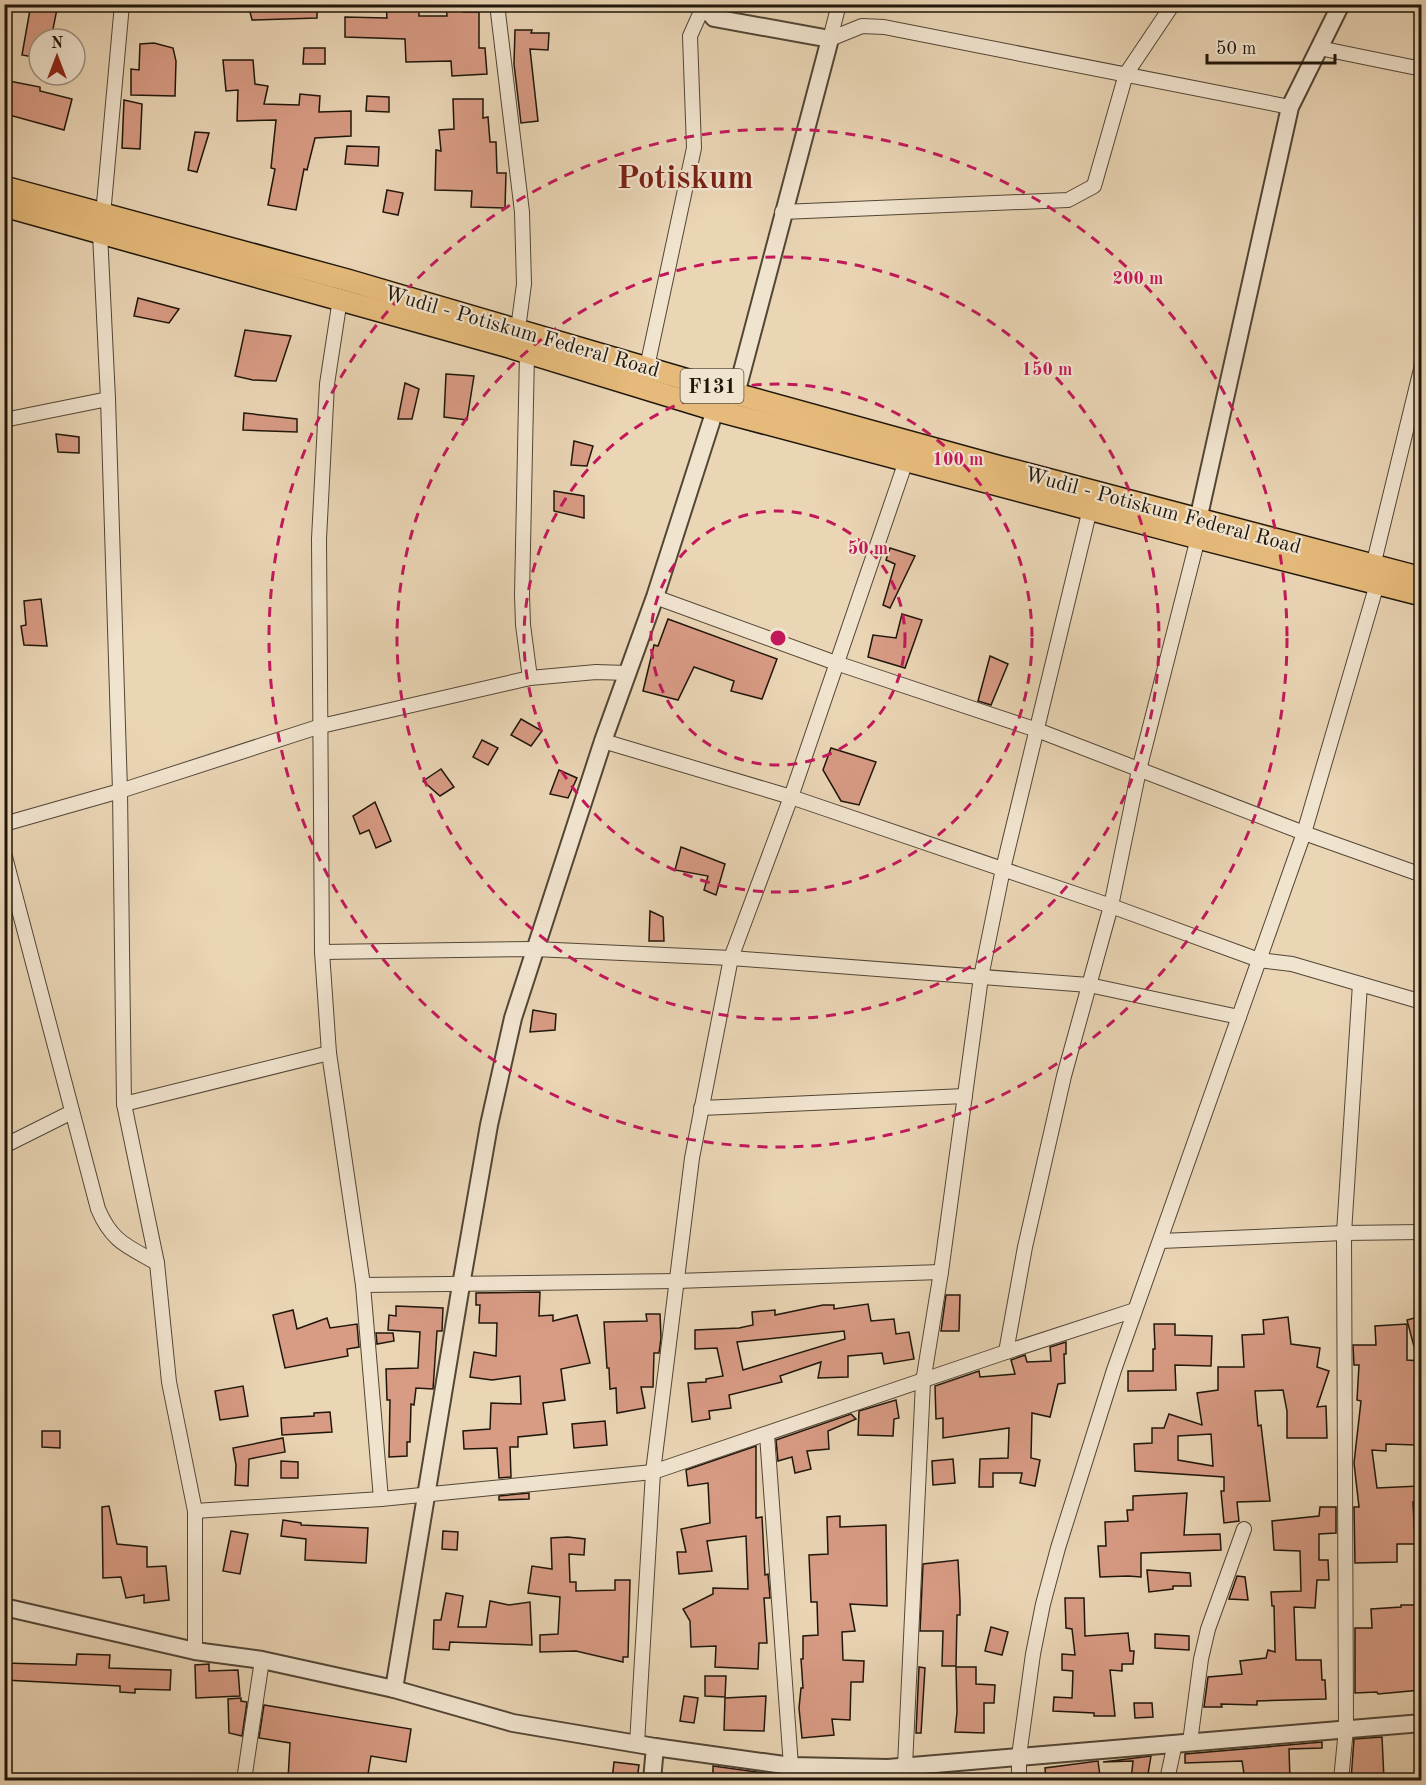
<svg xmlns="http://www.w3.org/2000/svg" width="1426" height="1785" font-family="'Old Standard TT',serif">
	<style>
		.building { fill: #d89b84; stroke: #1f160a; stroke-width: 1.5; fill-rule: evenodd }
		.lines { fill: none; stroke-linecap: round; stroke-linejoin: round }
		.minor-casing { stroke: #524635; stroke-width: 16 }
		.tertiary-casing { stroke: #524635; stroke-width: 20 }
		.primary-casing { stroke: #1f160a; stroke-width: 24 }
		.minor { stroke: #f1e4cf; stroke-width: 14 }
		.tertiary { stroke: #f1e4cf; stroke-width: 16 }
		.primary { stroke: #e5ba7a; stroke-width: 21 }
		.ring { fill: none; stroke: #c2185b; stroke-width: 3; stroke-dasharray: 10 8 }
		.labels { text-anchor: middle; stroke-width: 4.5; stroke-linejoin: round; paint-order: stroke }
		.shield { fill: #f1e4cf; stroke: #5e5445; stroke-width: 1.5 }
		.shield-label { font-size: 20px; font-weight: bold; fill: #1f160a }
		.street-label { font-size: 21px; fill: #1f160a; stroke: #f1e4cf }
		.town-label { font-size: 33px; font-weight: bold; fill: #7a1f14; stroke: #f1e4cf }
		.centre { fill: #c2185b; stroke: #f1e4cf; stroke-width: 3 }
		.ring-label { font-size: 18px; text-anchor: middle; font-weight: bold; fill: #c2185b; stroke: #f1e4cf; stroke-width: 4.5; stroke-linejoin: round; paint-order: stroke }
	</style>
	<rect width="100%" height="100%" fill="#ead5b5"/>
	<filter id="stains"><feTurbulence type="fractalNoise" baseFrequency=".00333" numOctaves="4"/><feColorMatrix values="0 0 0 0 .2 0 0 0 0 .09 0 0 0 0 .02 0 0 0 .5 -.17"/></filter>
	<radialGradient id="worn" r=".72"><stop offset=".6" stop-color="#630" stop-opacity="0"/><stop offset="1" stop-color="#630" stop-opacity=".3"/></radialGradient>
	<g class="building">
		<path d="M31,4H58L51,39H39V58L22,55Z"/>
		<path d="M248,4H317V18L252,20Z"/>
		<path d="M386,4H419V16H447L446,4H463V12H479V48H485L487,74L452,76L451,61L406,62L405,39L345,37V17L387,18Z"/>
		<path d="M515,30H532L531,33H549L548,50L530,49L538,121L521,123L514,64Z"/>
		<path d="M154,43L173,48L176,61L175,96L131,95V69L139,70L140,44Z"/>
		<path d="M304,48H325V64H303Z"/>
		<path d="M223,60H253L255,84L268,86L264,104L299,105L300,94L320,96L319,112L351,111V136L315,138L307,170L304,169L296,210L268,205L275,169L271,168L276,120L237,121L238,90L226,91Z"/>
		<path d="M4,80L40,87V91L72,99L64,130L9,115L10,98H4Z"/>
		<path d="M367,96L389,97V112L366,111Z"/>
		<path d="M453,99H483V118L488,117L490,142H496L497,173H506L505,208L471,207L472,191L435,190L436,150L441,151L439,130L454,129Z"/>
		<path d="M124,100L142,104L140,149L122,148Z"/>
		<path d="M195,132L209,133L197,172L188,170Z"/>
		<path d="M347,146L379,147L378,166L345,164Z"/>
		<path d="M387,190L403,193L398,215L383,212Z"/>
		<path d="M138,298L179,309L169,323L134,316Z"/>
		<path d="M245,330L291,336L276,381L253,380L235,376Z"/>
		<path d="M446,374L474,376L467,420L444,417Z"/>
		<path d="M405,383L419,389L412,419H398Z"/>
		<path d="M244,413L297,419V432L243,430Z"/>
		<path d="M56,434L79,437V453L58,452Z"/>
		<path d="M574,441L593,446L587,466L571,465Z"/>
		<path d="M554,491L584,496V518L554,511Z"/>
		<path d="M890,548L915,556L890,608L883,605L895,564L886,560Z"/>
		<path d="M41,599L47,646L24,645L21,626L26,625L24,601Z"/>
		<path d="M902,614L922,620L905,668L868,657L873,635L896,638Z"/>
		<path d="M668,619L777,659L762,699L731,691L734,681L694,667L678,700L643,691L654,645L658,646Z"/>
		<path d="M990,656L1008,664L991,705L978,701Z"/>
		<path d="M521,719L542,731L531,746L511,735Z"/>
		<path d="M482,740L498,748L488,765L473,757Z"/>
		<path d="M831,748L876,762L859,805L841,801L823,770Z"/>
		<path d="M441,769L454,787L440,796L423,781Z"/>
		<path d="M559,770L577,778L568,798L550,794Z"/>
		<path d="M375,802L391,841L376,848L369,830L360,834L353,816Z"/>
		<path d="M681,847L725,864L716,895L704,890L708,876L675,870Z"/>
		<path d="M650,911L663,917L664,941H649Z"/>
		<path d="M533,1010L556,1014L555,1030L530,1032Z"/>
		<path d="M540,1292L539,1316L553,1315V1321L577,1315L590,1363L561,1369L565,1400L543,1403L547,1434L518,1437V1447H510L511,1477L499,1478L497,1448L464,1449L463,1431L490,1429L491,1403L521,1404L520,1376L492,1380L470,1377L474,1352L496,1356L497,1323H479L480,1305H476V1293Z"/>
		<path d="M946,1295H960L959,1331H941Z"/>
		<path d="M868,1304L871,1321L894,1319L896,1334L909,1332L914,1359L884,1364L882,1353L848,1356V1377L818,1378L821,1362L780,1376L782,1382L729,1395L731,1408L709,1411L710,1419L692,1422L688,1383L706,1382V1379L723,1376L717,1348L695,1349V1330L739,1328L753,1325L752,1312L775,1310V1315L823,1305H834V1309ZM844,1331L845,1339L743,1370L737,1342Z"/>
		<path d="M396,1306L443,1308L442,1331H437L433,1389L416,1388L414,1405L411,1404L410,1442H407V1456L389,1457L390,1400H387L386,1369L418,1368L420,1332L388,1330L389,1315L396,1316Z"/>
		<path d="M293,1310L297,1329L327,1318L330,1328L357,1324L359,1347L347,1349L348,1356L285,1368L273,1315Z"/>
		<path d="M646,1314H660L661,1338L659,1353H654L653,1387H641L645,1408L617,1413L616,1388L610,1389L609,1368H607L604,1322L647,1321Z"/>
		<path d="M1422,1316V1358H1417L1407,1320Z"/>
		<path d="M1288,1317L1291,1344L1320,1348L1317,1367L1329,1371L1317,1407L1326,1406L1327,1438H1287V1411L1283,1390L1255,1391L1258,1426L1261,1425L1270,1501L1237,1502L1239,1521L1224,1523L1221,1491H1224V1477L1135,1471L1134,1444L1152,1443V1428H1164L1169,1414L1202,1425L1197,1393L1218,1390V1367H1244L1242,1335L1264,1334L1263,1320ZM1211,1434L1213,1466L1178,1460V1436Z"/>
		<path d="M1154,1324H1175V1335L1212,1336L1211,1366L1175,1365L1176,1390L1128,1391V1371H1153V1349H1155Z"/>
		<path d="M1407,1324V1360L1422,1361L1417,1445L1386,1444V1451L1372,1450L1377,1488L1419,1486L1420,1501L1413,1502L1415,1544H1397V1562L1355,1563L1354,1507H1359L1354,1463L1361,1401L1357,1400L1359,1365H1354L1353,1345H1376L1375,1326Z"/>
		<path d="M376,1333H393L394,1341L377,1344Z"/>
		<path d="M1066,1342V1354H1064L1065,1383L1058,1384L1050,1417L1032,1413L1031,1458L1040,1460L1035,1486L1020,1483L1022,1473H993V1487H979L980,1459L1008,1458L1009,1428L943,1438V1418L936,1419L935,1386L979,1371L980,1377L1015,1374L1011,1360L1025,1355L1027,1362L1051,1361L1050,1347Z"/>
		<path d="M243,1386L248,1416L220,1420L215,1391Z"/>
		<path d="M896,1400L899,1418L894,1419L893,1436L858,1435L859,1411Z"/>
		<path d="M330,1412L332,1432L282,1435L281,1418L314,1416V1413Z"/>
		<path d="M851,1414L856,1419L828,1431L829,1449L807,1451L811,1469L795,1473L792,1457L778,1461L776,1440Z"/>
		<path d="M605,1421L607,1445L574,1448L572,1424Z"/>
		<path d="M42,1431H60V1448L42,1447Z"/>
		<path d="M283,1438L285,1452L249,1459L248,1486L235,1485L236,1465L233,1448Z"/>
		<path d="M756,1446V1518L762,1517L765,1575L768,1574L770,1598H764L767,1643H759L758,1669L715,1667L716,1646L691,1647L690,1621L683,1609L713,1594V1588L748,1589L746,1536L707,1541L712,1571L679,1574L677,1552H686L681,1529L710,1523L708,1483L688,1486L686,1470Z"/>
		<path d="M953,1459L955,1483L933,1485L932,1461Z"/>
		<path d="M281,1461L298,1462V1478H281Z"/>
		<path d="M529,1493V1499L499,1500V1496Z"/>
		<path d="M1187,1493L1184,1535L1220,1534L1221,1550L1141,1553V1577L1128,1576L1100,1577L1098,1546H1106L1105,1522L1128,1521L1127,1510H1133V1496Z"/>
		<path d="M109,1506L117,1544L147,1547V1567L166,1566L169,1600L144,1603V1595L126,1598L121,1577L103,1578L102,1507Z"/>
		<path d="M1320,1507H1336V1533L1319,1534V1560H1328L1329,1580H1317L1315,1608L1294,1607L1296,1660H1321L1322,1680H1325L1326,1699L1257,1701V1705L1221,1704L1222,1707H1204L1208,1677L1242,1674L1240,1661L1266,1658L1268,1650L1275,1652L1274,1606H1272L1271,1592L1301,1591L1300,1551L1274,1550L1272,1521L1319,1516Z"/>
		<path d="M840,1516V1527L886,1525L887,1606L850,1604L855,1631L842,1632L843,1660L864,1661L863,1682H851L850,1720L832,1719L834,1735L802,1738L799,1708L801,1688H803L801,1659H803V1636L818,1635L817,1602H811L809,1555L828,1554L827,1517Z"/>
		<path d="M283,1520L301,1523V1525L368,1528L366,1563L305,1560L306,1539L281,1536Z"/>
		<path d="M231,1531L248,1534L240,1574L223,1571Z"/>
		<path d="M443,1531L458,1532L457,1550L442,1549Z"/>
		<path d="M568,1537L585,1539L584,1555L569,1554L570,1582H576V1591L615,1590V1580H630L628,1657H623V1662L576,1651L540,1652V1635L558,1634L560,1597L528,1593L532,1566L552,1569L551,1538Z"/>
		<path d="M958,1560L960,1601V1615H957L956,1666H942L943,1631H920L923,1564Z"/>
		<path d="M1147,1570L1190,1573L1191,1586H1173V1589L1149,1592Z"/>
		<path d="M1237,1576L1245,1577L1248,1600L1229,1599Z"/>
		<path d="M446,1593L463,1596L458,1627H486L490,1601L509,1605L530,1602L532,1645L450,1642L449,1650L433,1649L434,1620H441Z"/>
		<path d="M1065,1598H1084L1085,1636L1128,1633L1130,1651H1134L1133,1664H1122V1671L1110,1670L1115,1716H1094V1713L1053,1711L1054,1697L1072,1698L1073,1671L1062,1670V1654L1075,1655L1072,1629L1066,1628Z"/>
		<path d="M1401,1605H1416V1638L1421,1690L1378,1694L1377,1692L1355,1693V1628H1372L1371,1609L1401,1607Z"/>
		<path d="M991,1627L1008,1632L1002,1655L985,1651Z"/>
		<path d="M1155,1634L1189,1636V1650L1155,1648Z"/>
		<path d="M77,1654L110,1655L109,1668L171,1670L170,1690L135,1689V1693L120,1692V1686L4,1680V1663L76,1665Z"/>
		<path d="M209,1664V1671L238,1670L240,1696L196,1698L195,1665Z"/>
		<path d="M919,1667L925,1668L921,1733H916Z"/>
		<path d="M956,1667H976V1684L995,1685L994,1703H984V1733L955,1732L957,1712Z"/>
		<path d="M705,1676H726L725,1697L705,1696Z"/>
		<path d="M684,1696L698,1698L694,1723L680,1721Z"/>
		<path d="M766,1696L764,1731L724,1730L725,1698Z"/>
		<path d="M241,1698V1701L247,1702L242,1736L229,1733L228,1699Z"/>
		<path d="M1134,1703H1152L1153,1717L1135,1718Z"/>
		<path d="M264,1705L411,1729L406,1762L371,1756L367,1780H288L290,1743L259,1738Z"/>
		<path d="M1382,1737L1384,1780H1351L1354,1739Z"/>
		<path d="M1322,1742V1748L1289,1749L1290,1780H1276V1775L1245,1780L1242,1761L1185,1763V1754Z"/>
		<path d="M1151,1756L1147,1780H1131L1133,1761L1103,1762Z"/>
		<path d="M1098,1761L1100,1776L1076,1779L1077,1780H1046L1045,1768Z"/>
		<path d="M614,1762L639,1765L637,1780H612Z"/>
		<path d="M713,1766L771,1774V1779L742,1778V1780H713Z"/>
	</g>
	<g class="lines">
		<g class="minor-casing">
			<g id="minor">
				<path d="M497,4L522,212L524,284L518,329"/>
				<path d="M830,39L862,26L884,27L1290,107"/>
				<path d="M830,39L839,4"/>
				<path d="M1319,48L1422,69"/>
				<path d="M782,212L1068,200L1094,186L1126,74L1173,4"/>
				<path d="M103,215L122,4"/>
				<path d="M100,233L108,399L120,791L124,1104L157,1263L169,1382L195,1511V1651"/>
				<path d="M340,299L327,384L319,539L322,952L329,1053L363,1285L381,1499"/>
				<path d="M527,353L522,595L523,625L530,678"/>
				<path d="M647,367L694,148L690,36L703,7"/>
				<path d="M4,420L108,399"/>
				<path d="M1373,566L1422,365"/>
				<path d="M655,597L836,663L1037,730L1304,833L1422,875"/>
				<path d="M603,741L791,797L1111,906L1259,960L1292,964L1422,1002"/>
				<path d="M4,824L120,791L321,726L530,678L596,672L627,673"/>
				<path d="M4,853L98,1209C112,1242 127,1246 157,1263"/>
				<path d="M322,952L534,949L731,958L1089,985L1239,1017"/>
				<path d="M124,1104L329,1053"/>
				<path d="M701,1108L965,1096"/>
				<path d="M4,1146L72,1112"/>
				<path d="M1161,1241L1344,1233L1422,1232"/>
				<path d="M363,1285L677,1281L941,1272"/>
				<path d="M1006,1352L1025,1247L1064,1076L1111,906L1139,770L1198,538"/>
				<path d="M767,1435L791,1766L790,1780"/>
				<path d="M195,1511L381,1499L653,1472L1006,1352L1135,1310"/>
				<path d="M1190,1742L1201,1659L1208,1629L1244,1529"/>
				<path d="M637,1744L653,1472L692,1158L731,958L791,797L906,461"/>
				<path d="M905,1766L923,1382L941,1272L981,977L1003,869L1090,509"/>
				<path d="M244,1780L262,1660"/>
				<path d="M1019,1780V1756L1033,1654L1043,1604L1058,1548L1114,1370L1304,833L1377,584"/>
				<path d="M1167,1780L1175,1743"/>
				<path d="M1341,1780L1346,1729L1344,1233L1360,984"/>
			</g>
		</g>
		<g class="tertiary-casing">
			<g id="tertiary">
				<path d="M1198,520L1290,107L1341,4"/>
				<path d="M4,1607L195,1651L262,1660L394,1689L513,1723L655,1747L791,1766L888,1768L1422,1723"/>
				<path d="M394,1689L461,1285L489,1125L513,1018L603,741L655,597L715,410L736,394L830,39L714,18L702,4"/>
				<path d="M652,1780L655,1747"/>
			</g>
		</g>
		<g class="primary-casing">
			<g id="primary">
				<path d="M4,187L347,280L736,394L1001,467L1422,578"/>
				<path d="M4,206L509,347L715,410L1198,538L1422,595"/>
			</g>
		</g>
		<use href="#minor" class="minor"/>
		<use href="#tertiary" class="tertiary"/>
		<use href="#primary" class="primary"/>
	</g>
	<g class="ring">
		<circle cx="778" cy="638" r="127"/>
		<circle cx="778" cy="638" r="254"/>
		<circle cx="778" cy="638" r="381"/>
		<circle cx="778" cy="638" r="509"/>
	</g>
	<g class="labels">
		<rect class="shield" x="680.5" y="369" width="63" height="34" rx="4.5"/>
		<g class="shield-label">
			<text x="712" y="393">F131</text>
		</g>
		<g class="street-label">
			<text transform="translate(522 331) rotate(16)" y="7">Wudil - Potiskum Federal Road</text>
			<text transform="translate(1163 510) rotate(15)" y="7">Wudil - Potiskum Federal Road</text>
		</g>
		<g class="town-label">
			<text x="685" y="188">Potiskum</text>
		</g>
	</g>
	<circle cx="778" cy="638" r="9" class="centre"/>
	<g class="ring-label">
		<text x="1138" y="284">200 m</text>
		<text x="1047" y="375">150 m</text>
		<text x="958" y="465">100 m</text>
		<text x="868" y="554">50 m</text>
	</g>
	<rect width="1426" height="1785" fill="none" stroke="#ead5b5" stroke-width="24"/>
	<rect x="6" y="6" width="1414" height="1773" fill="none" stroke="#1f160a" stroke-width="3"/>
	<rect x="12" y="12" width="1402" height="1761" fill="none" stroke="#1f160a" stroke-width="1.5"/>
	<g transform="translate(57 57)"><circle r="28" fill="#f1e4cf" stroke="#9d9280" stroke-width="1.5"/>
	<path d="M0-4.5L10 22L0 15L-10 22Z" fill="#8f2418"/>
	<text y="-9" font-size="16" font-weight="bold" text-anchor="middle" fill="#1f160a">N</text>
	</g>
	<path d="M1207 54v9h128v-9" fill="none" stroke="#1f160a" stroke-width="3"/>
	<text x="1216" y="54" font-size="18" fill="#1f160a" stroke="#f1e4cf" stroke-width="4.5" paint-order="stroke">50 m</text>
	<rect width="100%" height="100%" filter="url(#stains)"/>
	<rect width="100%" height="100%" fill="url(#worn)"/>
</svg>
